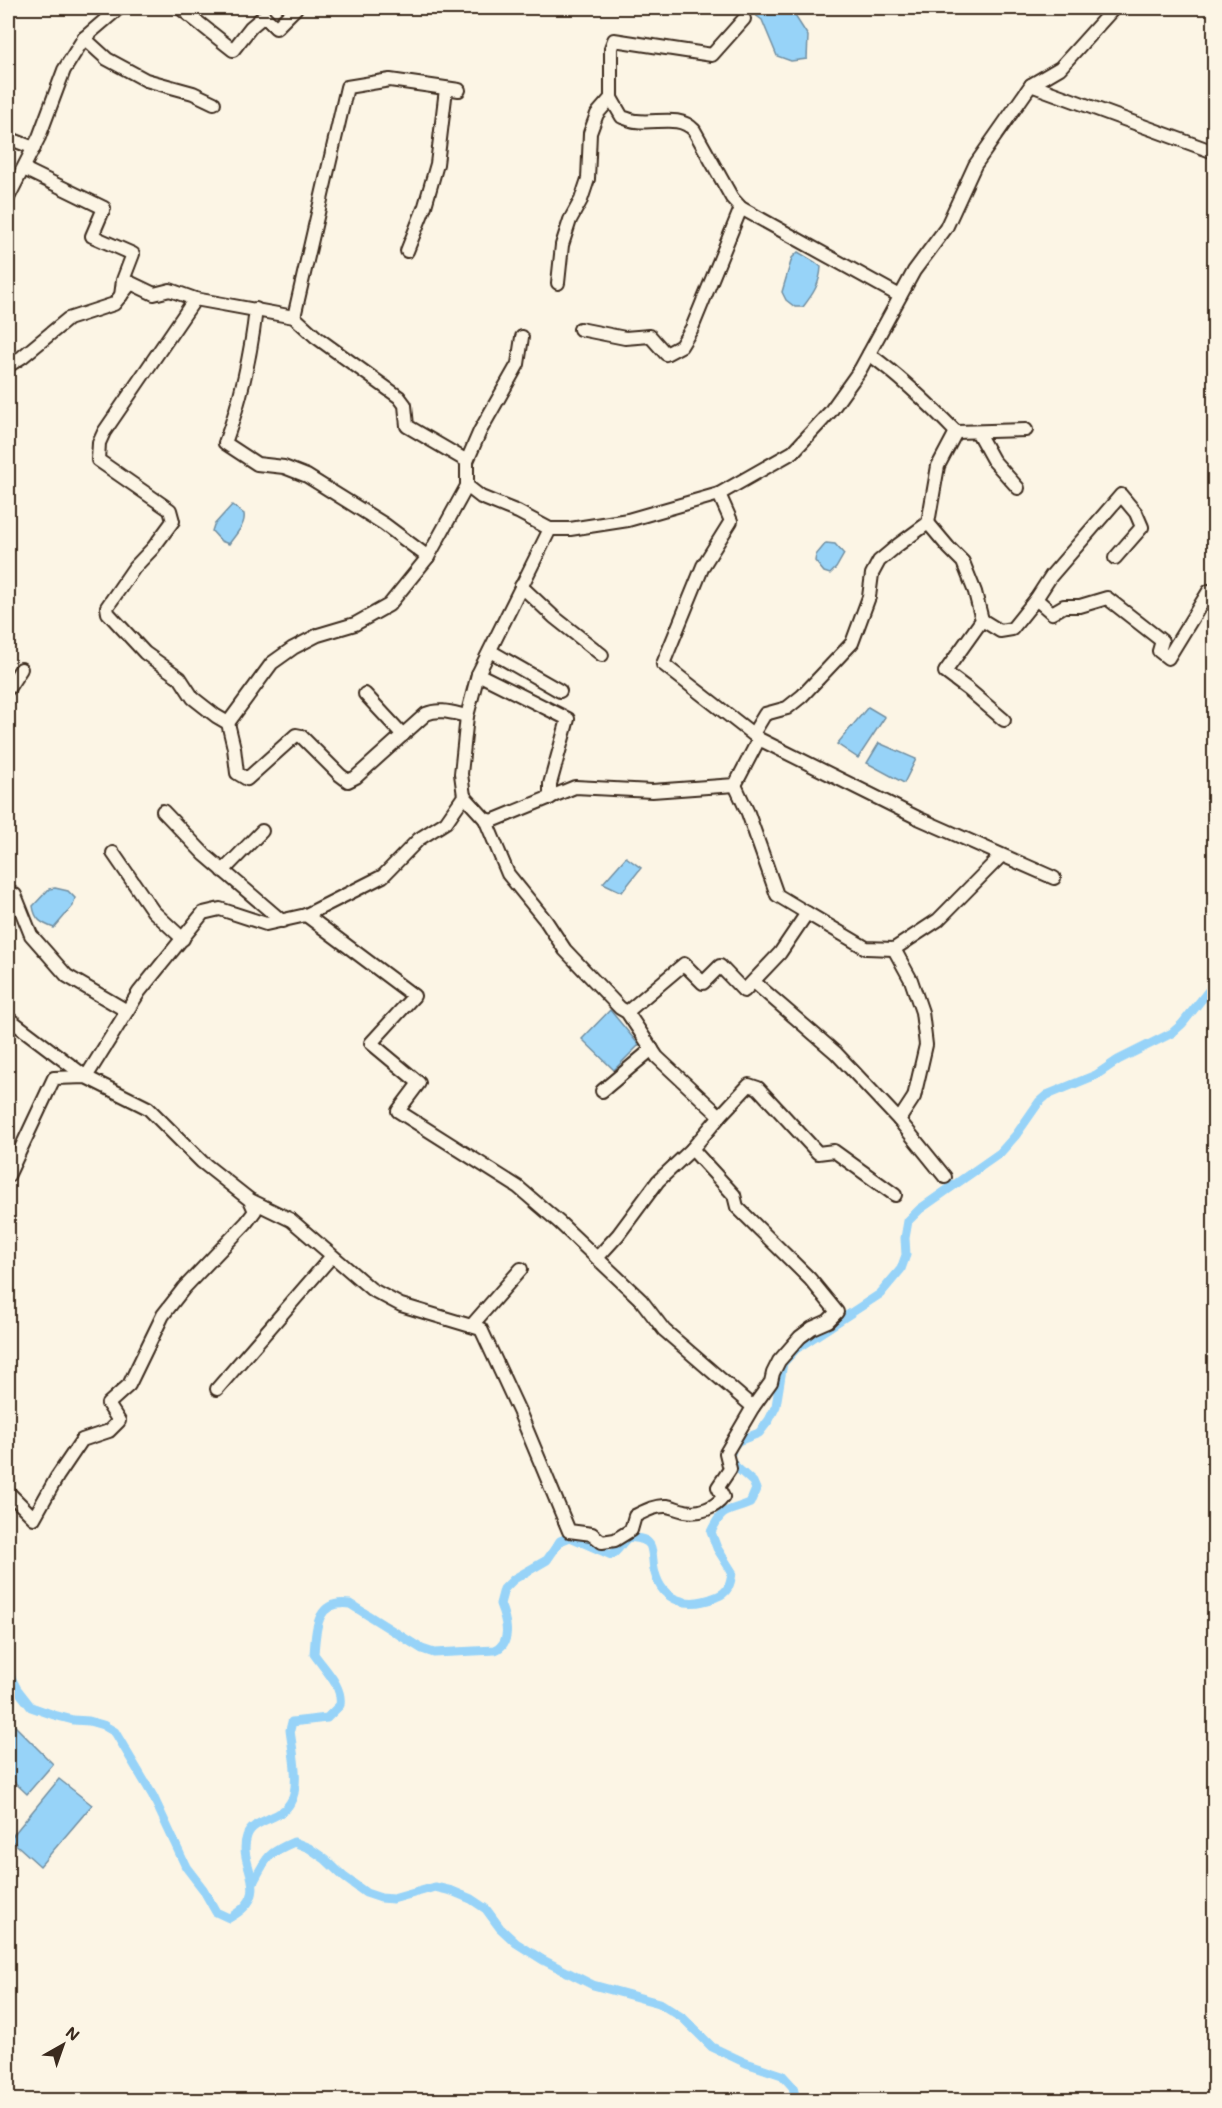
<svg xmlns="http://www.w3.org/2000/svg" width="1222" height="2108" font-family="Mali,sans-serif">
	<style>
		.water { fill: #97d3f8; stroke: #728fa1; stroke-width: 1.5 }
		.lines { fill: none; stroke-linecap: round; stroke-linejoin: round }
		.canal { stroke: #97d3f8; stroke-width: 9 }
		.minor-casing { stroke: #3b2a1e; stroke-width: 16 }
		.minor { stroke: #fcf5e5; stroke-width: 12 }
	</style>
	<rect width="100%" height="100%" fill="#fcf5e5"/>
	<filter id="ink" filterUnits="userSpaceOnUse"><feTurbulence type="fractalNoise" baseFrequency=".0167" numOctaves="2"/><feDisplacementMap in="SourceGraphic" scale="12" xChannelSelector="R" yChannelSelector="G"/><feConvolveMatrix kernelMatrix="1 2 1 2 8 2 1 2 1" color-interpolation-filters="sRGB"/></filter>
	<g filter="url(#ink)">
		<g class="water">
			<path d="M746,8H790L808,36L807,59L791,61L777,56L762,20Z"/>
			<path d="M798,252L815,262L821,267C820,284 813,294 803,307H795L786,300L782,292L792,258Z"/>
			<path d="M232,505L244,514C246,525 235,535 229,544L221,541L212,531L214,525Z"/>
			<path d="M826,543L835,544L844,554L836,568L830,574L824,572L815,561L816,555Z"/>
			<path d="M868,707L885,717L858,758L837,744Z"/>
			<path d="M879,743L916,759L904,783L867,763Z"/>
			<path d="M626,857L641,868L622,892L603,883Z"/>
			<path d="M55,888L68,891L75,898L73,906L54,928C41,923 35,920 33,906L49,889Z"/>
			<path d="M610,1010L639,1045L614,1070L582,1039Z"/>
			<path d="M8,1719L53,1764L27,1794L8,1776Z"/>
			<path d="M59,1779L92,1805L40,1866L10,1839Z"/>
		</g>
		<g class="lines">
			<g class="canal">
				<path d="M8,1672L17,1689L31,1707L54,1715L73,1720L89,1721L103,1725L115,1732L153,1796L186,1867L203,1889L216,1912L229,1918C277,1892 236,1867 247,1836C250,1827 259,1823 268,1819C277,1815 285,1812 290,1803C301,1787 292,1748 290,1730L292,1722L327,1718L340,1705C343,1686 325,1670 314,1654C316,1629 316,1599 350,1604L422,1649L434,1653L495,1650C513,1643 506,1619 500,1604L504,1589L514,1579L547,1560L560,1541L570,1537L611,1555C619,1551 621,1542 629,1537C636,1538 646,1538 650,1545C654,1553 652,1565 655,1573C663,1603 690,1608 716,1597C728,1593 731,1584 732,1572L717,1548L711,1532C723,1506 727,1513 750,1503L756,1489L753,1482L734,1465L730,1457L733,1447L738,1441L759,1433L769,1420L776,1406L783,1363L796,1349L880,1294L901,1269L906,1255L905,1238L908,1221L920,1209L1000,1153L1016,1135L1039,1102L1047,1095L1096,1075L1118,1060L1172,1033L1182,1024L1214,984"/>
				<path d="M254,1881C267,1856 268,1853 294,1842L309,1848L325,1859L344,1877L366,1893L381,1898L393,1899L435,1887L452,1891L471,1899L486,1909L500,1928L516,1943L543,1960L593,1985L659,2003L683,2018L712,2047L746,2063L782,2075L793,2087L796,2100"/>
			</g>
			<g class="minor-casing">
				<g id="minor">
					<path d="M180,8L233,50L251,27L264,16L276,28L296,8"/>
					<path d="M744,19L712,55L614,40L611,48V98L622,117C626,118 632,121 636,121C656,124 679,114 694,130L732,198L741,208L900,296"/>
					<path d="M84,38L107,59L146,80L193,93L214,103"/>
					<path d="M1031,85L1214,152"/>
					<path d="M8,138L34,148"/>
					<path d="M24,169L104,208L92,236L133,254L123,280L121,296"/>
					<path d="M8,198L39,137L64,70L84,38L119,8"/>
					<path d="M407,251L425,206L437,164L446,89"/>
					<path d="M558,283L562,245L570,220L581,200L588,179L590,133L597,114L611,98"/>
					<path d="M195,299L104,432L99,443L98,460L170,510L173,521L153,548L134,568L107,607L108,613L145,653L180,678L193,698L216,716L228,723L234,748L237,773L247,779L296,735L301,736L340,775L348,781L356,777L426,714C439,708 453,713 467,716"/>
					<path d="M256,309C251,355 241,399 225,443L257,464L284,467L307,476L384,524L428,557"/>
					<path d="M294,317L347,87L390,80L459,90"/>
					<path d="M580,329L625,338L650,336L666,354L681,346L692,328L741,208"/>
					<path d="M869,354C901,377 929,404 956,432L1026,430"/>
					<path d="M8,366L22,357L68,319L114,304L131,283L154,294L170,290L195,299L294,317L316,337L399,397L405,405L407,426L467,461V486L481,497L518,512L550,529"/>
					<path d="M978,433L993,460L1018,488"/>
					<path d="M467,461L480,431L518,364L522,337"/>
					<path d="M719,494L731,521L703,566L663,664L759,739L918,818L1054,878"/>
					<path d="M928,523L949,548L963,562L975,592L982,620L945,672L969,690L1004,720"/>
					<path d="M521,586L554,617L602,655"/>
					<path d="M1036,599L1051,576L1121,495L1136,513L1142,527L1115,558"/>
					<path d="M982,620L1000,631L1012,629L1036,599L1052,613L1064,606H1080L1107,598L1162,641L1159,651L1168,658L1209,591"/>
					<path d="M490,651L560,691"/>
					<path d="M478,674L568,719L550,784V798"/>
					<path d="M8,689L21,669"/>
					<path d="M365,694L403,735"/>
					<path d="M228,723L272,663L293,648L318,635L355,624L389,605L428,557L467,486"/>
					<path d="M753,734L765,714L787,708L802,696L852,643L869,597L872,574L879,561L898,545L928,523L938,466L956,432"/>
					<path d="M735,785L748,813L777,895L807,913"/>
					<path d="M464,796L485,819L492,821L575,787L652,791L735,785L759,739"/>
					<path d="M163,811L205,855L282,921"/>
					<path d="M113,853L153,911L183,939"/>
					<path d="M223,871L262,831"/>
					<path d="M8,891L15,895L31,935L67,976L127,1011"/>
					<path d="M306,915L414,996L371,1043L419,1083L398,1111L518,1187L560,1223L641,1300L664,1330L753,1407"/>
					<path d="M894,949L911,980L922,1012L926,1045L914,1097L899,1120"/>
					<path d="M754,982L836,1053L899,1120L945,1177"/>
					<path d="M627,1012L684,964L703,983L720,966L744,991L780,953L807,913L866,948L894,949L938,920L1001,856"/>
					<path d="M8,1018L86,1077L139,992L203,913L220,909L266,924L306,915L383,876L419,839L446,822L464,796L461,774L467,716L478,674L550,529H570L628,520L719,494L793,452L830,412L860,370L914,271L946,228L975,165L1031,85L1060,68L1114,8"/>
					<path d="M602,1091L652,1049"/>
					<path d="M720,1116L749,1085L758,1088L818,1153L834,1151L895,1195"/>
					<path d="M8,1176L54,1078L86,1077L148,1108L202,1162L250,1200L291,1220L371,1289L401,1305L481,1329L519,1411L569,1531L592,1534L602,1542L615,1540L631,1530L635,1516C645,1511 656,1505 667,1506C673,1507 679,1510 685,1511C699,1514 715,1508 723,1497L718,1487L730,1469L726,1453L753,1407L771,1382L773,1373L779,1361L800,1337L812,1328L828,1321L837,1312L810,1279L737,1207L734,1195L692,1149L720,1116L657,1057L627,1012L620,1008L565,950L546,921L508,874L485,819"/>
					<path d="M597,1258L618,1235L658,1181L692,1149"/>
					<path d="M472,1325L521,1269"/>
					<path d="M217,1389L332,1256"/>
					<path d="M8,1492L34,1518L57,1477L82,1440L109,1431L119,1421L108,1404L129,1385L163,1315L184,1288L246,1223L255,1211L250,1200"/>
				</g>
			</g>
			<use href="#minor" class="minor"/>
		</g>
	</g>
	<rect width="1222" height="2108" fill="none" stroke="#fcf5e5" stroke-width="30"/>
	<rect x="15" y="15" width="1192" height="2078" fill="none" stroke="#3b2a1e" stroke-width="2" filter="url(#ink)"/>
	<g transform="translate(63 2045) rotate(40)" stroke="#fcf5e5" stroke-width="4.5" paint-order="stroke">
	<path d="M0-4.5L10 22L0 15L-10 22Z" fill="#3b2a1e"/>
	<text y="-9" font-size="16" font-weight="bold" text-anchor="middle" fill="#3b2a1e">N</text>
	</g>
</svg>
